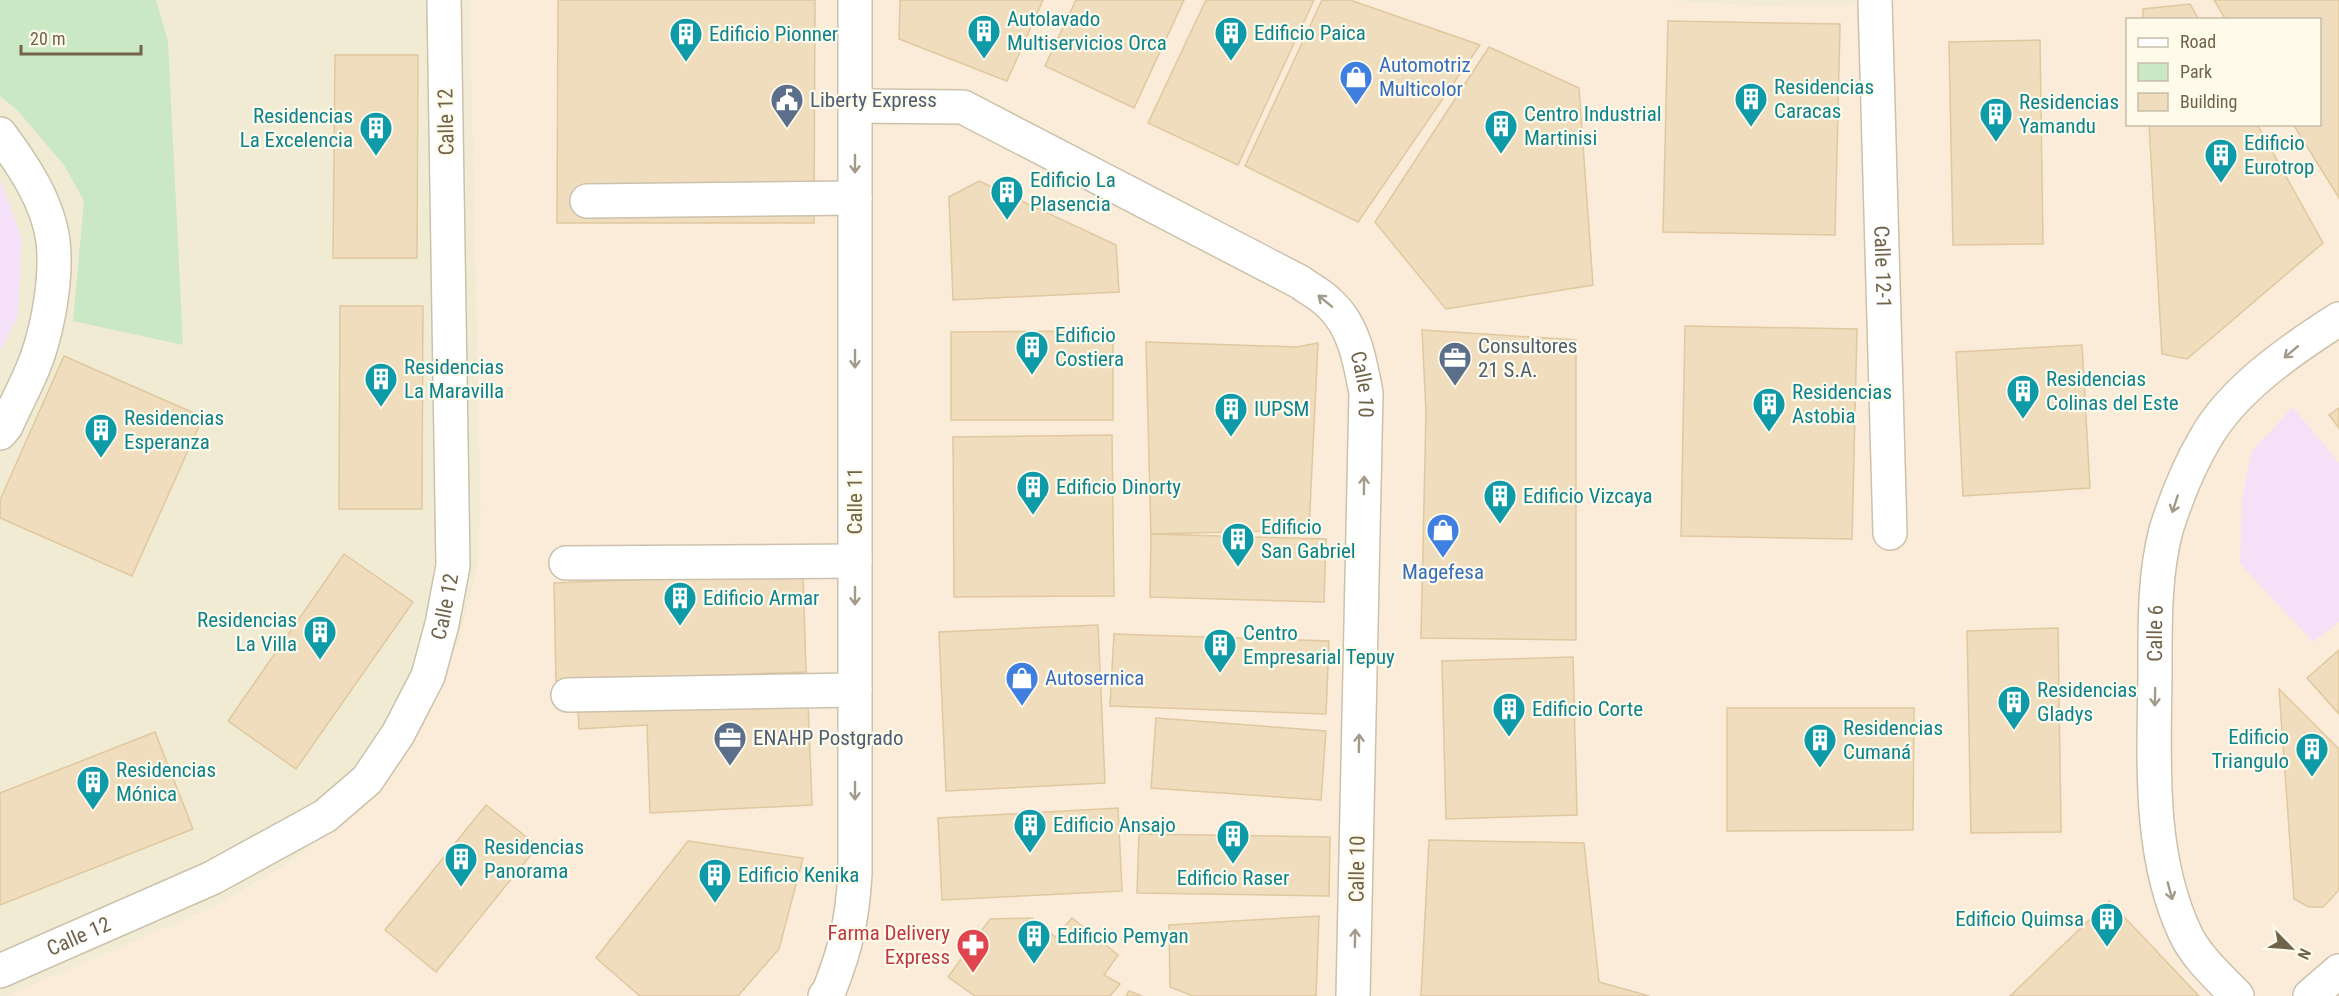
<svg xmlns="http://www.w3.org/2000/svg" width="2339" height="996" font-family="'Roboto Condensed',sans-serif">
	<style>
		.residential { fill: #f2ebd3 }
		.commercial { fill: #fbebd9; fill-rule: evenodd }
		.education { fill: #f5e1f7 }
		.green { fill: #cae8c4 }
		.building { fill: #efddbe; stroke: #e0c89f; stroke-width: 1.5 }
		.lines { fill: none; stroke-linecap: round; stroke-linejoin: round }
		.street-casing { stroke: #ccc2ac; stroke-width: 36 }
		.street { stroke: #fff; stroke-width: 33 }
		.oneway { stroke: #a39a8a }
		.labels { text-anchor: middle; stroke-width: 4.5; stroke-linejoin: round; paint-order: stroke }
		.culture-label { font-size: 21px; fill: #0d838f; stroke: #fefbeb; text-anchor: start }
		.shop-label { font-size: 21px; fill: #366cbe; stroke: #fefbeb; text-anchor: start }
		.service-label { font-size: 21px; fill: #4e5e75; stroke: #fefbeb; text-anchor: start }
		.street-label { font-size: 21px; fill: #72634b; stroke: #fefbeb }
		.health-label { font-size: 21px; fill: #be3a42; stroke: #fefbeb; text-anchor: end }
	</style>
	<rect width="100%" height="100%" fill="#fbf8e5"/>
	<g class="residential">
		<path d="M0,0H470L481,508L477,568L460,637L440,686L335,828L289,863L216,906L7,996H0Z"/>
		<path d="M1661,0H1872L1843,5L1761,6Z"/>
	</g>
	<path class="commercial" d="M470,0H1661L1761,6L1843,5L1872,0H2339V996H7L216,906L289,863L335,828L440,686L460,637L477,568L481,508ZM2128,20H2320V124H2128Z"/>
	<g class="education">
		<path d="M0,179L22,238L18,316L0,352Z"/>
		<path d="M2293,407L2339,463V622L2313,642L2240,564L2242,499L2252,451Z"/>
	</g>
	<path class="green" d="M0,0H156L168,41L183,345L73,321L84,201L64,165L18,111L0,96Z"/>
	<g class="building">
		<path d="M558,0H815L814,223H557Z"/>
		<path d="M900,0H1043L1007,81L899,39Z"/>
		<path d="M1076,0H1184L1134,108L1045,66Z"/>
		<path d="M1206,0H1314L1238,165L1148,123Z"/>
		<path d="M1322,0H1350L1480,45L1358,222L1245,166Z"/>
		<path d="M2214,0H2339V198L2293,124H2320V20H2226Z"/>
		<path d="M2190,4L2199,20H2143V9Z"/>
		<path d="M1668,21L1840,24L1835,235L1663,232Z"/>
		<path d="M2040,40L2043,244L1953,245L1949,42Z"/>
		<path d="M1489,47L1579,88L1593,285L1446,309L1375,222Z"/>
		<path d="M335,55H418L417,258H333Z"/>
		<path d="M2149,124H2257L2323,243L2187,359L2162,354Z"/>
		<path d="M979,181L1116,245L1119,292L953,300L949,197Z"/>
		<path d="M340,306H423L422,509H339Z"/>
		<path d="M1685,326L1857,329L1852,539L1681,536Z"/>
		<path d="M1422,330L1576,340V640L1421,638L1426,412Z"/>
		<path d="M1113,331V420H951V332Z"/>
		<path d="M1146,342L1297,347L1318,343L1309,530L1151,534Z"/>
		<path d="M2082,345L2090,488L1963,496L1956,352Z"/>
		<path d="M64,356L203,417L132,576L0,518V500Z"/>
		<path d="M2339,408V428L2329,415Z"/>
		<path d="M1112,435L1114,596L954,597L953,437Z"/>
		<path d="M1151,534L1326,539L1324,602L1150,597Z"/>
		<path d="M344,554L413,602L296,769L228,721Z"/>
		<path d="M803,573L806,672L556,681L554,583Z"/>
		<path d="M1098,625L1105,783L946,791L939,632Z"/>
		<path d="M2058,628L2061,832L1971,833L1967,631Z"/>
		<path d="M1114,634L1329,641L1326,714L1110,706Z"/>
		<path d="M2339,650V714L2307,678Z"/>
		<path d="M1573,657L1577,815L1446,819L1442,661Z"/>
		<path d="M807,677L812,805L650,813L647,725L579,729L577,688Z"/>
		<path d="M2279,689L2339,749V890L2323,907H2309L2294,899Z"/>
		<path d="M1727,708H1914L1913,830L1727,831Z"/>
		<path d="M1156,718L1326,731L1321,800L1151,788Z"/>
		<path d="M155,732L193,829L0,905V793Z"/>
		<path d="M486,805L538,846L436,972L385,930Z"/>
		<path d="M1118,808L1122,891L942,900L938,818Z"/>
		<path d="M1139,834L1330,837L1329,896L1137,893Z"/>
		<path d="M1429,840L1584,843L1599,982L1649,996H1421Z"/>
		<path d="M688,841L803,858L779,949L738,996H640L596,958Z"/>
		<path d="M2109,901L2199,996H2010Z"/>
		<path d="M1319,916L1316,996H1193L1170,987L1169,925Z"/>
		<path d="M1032,918L1055,937L1072,918L1118,955L1104,975L1120,984L1110,996H975L948,977L990,919Z"/>
		<path d="M1129,991L1142,996H1126Z"/>
	</g>
	<g class="lines">
		<g class="street-casing">
			<g id="street">
				<path id="s1" d="M1875,0L1890,533"/>
				<path id="s2" d="M855,106L963,107L1300,282C1309,289 1322,295 1330,304C1355,327 1360,362 1366,393L1353,996"/>
				<path d="M0,134C23,165 48,202 53,241C57,276 49,322 38,355C30,379 16,403 6,426L0,433"/>
				<path d="M587,201L855,198"/>
				<path d="M566,563L855,561"/>
				<path d="M568,695L855,690"/>
				<path id="s3" d="M0,971L212,878L325,816L367,780L398,734L428,676L442,624L453,566L444,0"/>
				<path d="M825,996L829,991C846,948 852,921 855,874V0"/>
				<path id="s4" d="M2237,996C2219,977 2196,957 2185,933C2148,854 2154,760 2155,674C2155,628 2154,575 2166,530C2176,498 2188,468 2205,439C2233,389 2292,349 2339,319"/>
				<path d="M2310,996L2339,971"/>
			</g>
		</g>
		<use href="#street" class="street"/>
	</g>
	<defs><path id="oneway-shaft" d="M-6 0H5M1.5-3L5.5 0L1.5 3" fill="none" stroke-width="1.6" stroke-linecap="round" stroke-linejoin="round" transform="scale(1.5)"/></defs>
	<g class="oneway">
		<use href="#oneway-shaft" transform="translate(855 164) rotate(90)"/>
		<use href="#oneway-shaft" transform="translate(1325 301) rotate(-141)"/>
		<use href="#oneway-shaft" transform="translate(2291 352) rotate(140)"/>
		<use href="#oneway-shaft" transform="translate(855 359) rotate(90)"/>
		<use href="#oneway-shaft" transform="translate(1364 485) rotate(-89)"/>
		<use href="#oneway-shaft" transform="translate(2175 504) rotate(108)"/>
		<use href="#oneway-shaft" transform="translate(855 596) rotate(90)"/>
		<use href="#oneway-shaft" transform="translate(2155 697) rotate(91)"/>
		<use href="#oneway-shaft" transform="translate(1359 743) rotate(-89)"/>
		<use href="#oneway-shaft" transform="translate(855 791) rotate(90)"/>
		<use href="#oneway-shaft" transform="translate(2170 891) rotate(75)"/>
		<use href="#oneway-shaft" transform="translate(1355 938) rotate(-89)"/>
	</g>
	<defs>
		<g id="building-pin" transform="scale(1.725)"><path d="M0 17L-7.5 6A9.5 9.5 0 1 1 7.5 6Z" fill="#0f9aa8" stroke="#fefbeb"/><path d="M-4-6H4V6H1V3H-1V6H-4ZM-2.5-4.3h1.7v1.8h-1.7ZM.8-4.3h1.7v1.8H.8ZM-2.5-1h1.7V.8h-1.7ZM.8-1h1.7V.8H.8Z" fill="#fff"/></g>
		<g id="shop-pin" transform="scale(1.725)"><path d="M0 17L-7.5 6A9.5 9.5 0 1 1 7.5 6Z" fill="#3f7fe0" stroke="#fefbeb"/><path d="M-5-2.5h2.3a2.7 3.5 0 0 1 5.4 0H5L5.5 6h-11ZM-1.5-2.5h3a1.5 2.3 0 0 0-3 0Z" fill="#fff"/></g>
		<g id="civic-pin" transform="scale(1.725)"><path d="M0 17L-7.5 6A9.5 9.5 0 1 1 7.5 6Z" fill="#5c6f8a" stroke="#fefbeb"/><path d="M-.6-6.5H3V-4.5H.6V-3L4-1V1h2V6H-6V1h2V-1L-.6-3ZM-1.2 2.5V6h2.4V2.5Z" fill="#fff"/></g>
		<g id="office-pin" transform="scale(1.725)"><path d="M0 17L-7.5 6A9.5 9.5 0 1 1 7.5 6Z" fill="#5c6f8a" stroke="#fefbeb"/><path d="M-6-3h4V-5.5h4V-3h4V5H-6ZM-1-4.5V-3h2v-1.5ZM-6 0V1H6V0Z" fill="#fff"/></g>
		<g id="pharmacy-pin" transform="scale(1.725)"><path d="M0 17L-7.5 6A9.5 9.5 0 1 1 7.5 6Z" fill="#e0444e" stroke="#fefbeb"/><path d="M-2-6h4v4h4v4h-4v4h-4v-4h-4v-4h4Z" fill="#fff"/></g>
	</defs>
	<g fill-rule="evenodd">
		<use href="#building-pin" x="984" y="31"/>
		<use href="#building-pin" x="1231" y="33"/>
		<use href="#building-pin" x="686" y="34"/>
		<use href="#shop-pin" x="1356" y="77"/>
		<use href="#building-pin" x="1751" y="99"/>
		<use href="#civic-pin" x="787" y="100"/>
		<use href="#building-pin" x="1996" y="114"/>
		<use href="#building-pin" x="1501" y="126"/>
		<use href="#building-pin" x="376" y="128"/>
		<use href="#building-pin" x="2221" y="155"/>
		<use href="#building-pin" x="1007" y="192"/>
		<use href="#building-pin" x="1032" y="347"/>
		<use href="#office-pin" x="1455" y="358"/>
		<use href="#building-pin" x="381" y="379"/>
		<use href="#building-pin" x="2023" y="391"/>
		<use href="#building-pin" x="1769" y="404"/>
		<use href="#building-pin" x="1231" y="409"/>
		<use href="#building-pin" x="101" y="430"/>
		<use href="#building-pin" x="1033" y="487"/>
		<use href="#building-pin" x="1500" y="496"/>
		<use href="#shop-pin" x="1443" y="530"/>
		<use href="#building-pin" x="1238" y="539"/>
		<use href="#building-pin" x="680" y="598"/>
		<use href="#building-pin" x="320" y="632"/>
		<use href="#building-pin" x="1220" y="645"/>
		<use href="#shop-pin" x="1022" y="678"/>
		<use href="#building-pin" x="2014" y="702"/>
		<use href="#building-pin" x="1509" y="709"/>
		<use href="#office-pin" x="730" y="738"/>
		<use href="#building-pin" x="1820" y="740"/>
		<use href="#building-pin" x="2312" y="749"/>
		<use href="#building-pin" x="93" y="782"/>
		<use href="#building-pin" x="1030" y="825"/>
		<use href="#building-pin" x="1233" y="836"/>
		<use href="#building-pin" x="461" y="859"/>
		<use href="#building-pin" x="715" y="875"/>
		<use href="#building-pin" x="2107" y="919"/>
		<use href="#building-pin" x="1034" y="936"/>
		<use href="#pharmacy-pin" x="973" y="945"/>
	</g>
	<g class="labels">
		<g class="culture-label">
			<text x="1007" y="26">Autolavado<tspan x="1007" dy="24">Multiservicios Orca</tspan></text>
			<text x="1254" y="40">Edificio Paica</text>
			<text x="709" y="41">Edificio Pionner</text>
			<text x="1774" y="94">Residencias<tspan x="1774" dy="24">Caracas</tspan></text>
			<text x="2019" y="109">Residencias<tspan x="2019" dy="24">Yamandu</tspan></text>
			<text x="1524" y="121">Centro Industrial<tspan x="1524" dy="24">Martinisi</tspan></text>
			<text x="353" y="123" text-anchor="end">Residencias<tspan x="353" dy="24">La Excelencia</tspan></text>
			<text x="2244" y="150">Edificio<tspan x="2244" dy="24">Eurotrop</tspan></text>
			<text x="1030" y="187">Edificio La<tspan x="1030" dy="24">Plasencia</tspan></text>
			<text x="1055" y="342">Edificio<tspan x="1055" dy="24">Costiera</tspan></text>
			<text x="404" y="374">Residencias<tspan x="404" dy="24">La Maravilla</tspan></text>
			<text x="2046" y="386">Residencias<tspan x="2046" dy="24">Colinas del Este</tspan></text>
			<text x="1792" y="399">Residencias<tspan x="1792" dy="24">Astobia</tspan></text>
			<text x="1254" y="416">IUPSM</text>
			<text x="124" y="425">Residencias<tspan x="124" dy="24">Esperanza</tspan></text>
			<text x="1056" y="494">Edificio Dinorty</text>
			<text x="1523" y="503">Edificio Vizcaya</text>
			<text x="1261" y="534">Edificio<tspan x="1261" dy="24">San Gabriel</tspan></text>
			<text x="703" y="605">Edificio Armar</text>
			<text x="297" y="627" text-anchor="end">Residencias<tspan x="297" dy="24">La Villa</tspan></text>
			<text x="1243" y="640">Centro<tspan x="1243" dy="24">Empresarial Tepuy</tspan></text>
			<text x="2037" y="697">Residencias<tspan x="2037" dy="24">Gladys</tspan></text>
			<text x="1532" y="716">Edificio Corte</text>
			<text x="1843" y="735">Residencias<tspan x="1843" dy="24">Cumaná</tspan></text>
			<text x="2289" y="744" text-anchor="end">Edificio<tspan x="2289" dy="24">Triangulo</tspan></text>
			<text x="116" y="777">Residencias<tspan x="116" dy="24">Mónica</tspan></text>
			<text x="1053" y="832">Edificio Ansajo</text>
			<text x="484" y="854">Residencias<tspan x="484" dy="24">Panorama</tspan></text>
			<text x="738" y="882">Edificio Kenika</text>
			<text x="1233" y="885" text-anchor="middle">Edificio Raser</text>
			<text x="2084" y="926" text-anchor="end">Edificio Quimsa</text>
			<text x="1057" y="943">Edificio Pemyan</text>
		</g>
		<g class="shop-label">
			<text x="1379" y="72">Automotriz<tspan x="1379" dy="24">Multicolor</tspan></text>
			<text x="1443" y="579" text-anchor="middle">Magefesa</text>
			<text x="1045" y="685">Autosernica</text>
		</g>
		<g class="service-label">
			<text x="810" y="107">Liberty Express</text>
			<text x="1478" y="353">Consultores<tspan x="1478" dy="24">21 S.A.</tspan></text>
			<text x="753" y="745">ENAHP Postgrado</text>
		</g>
		<g class="street-label">
			<text transform="translate(446 122) rotate(-91)" y="7">Calle 12</text>
			<text dy="7" stroke="none"><textPath href="#s1" startOffset="267">Calle 12-1</textPath></text>
			<text dy="7" stroke="none"><textPath href="#s2" startOffset="614">Calle 10</textPath></text>
			<text transform="translate(855 501) rotate(-90)" y="7">Calle 11</text>
			<text dy="7" stroke="none"><textPath href="#s3" startOffset="608">Calle 12</textPath></text>
			<text dy="7" stroke="none"><textPath href="#s4" startOffset="386">Calle 6</textPath></text>
			<text transform="translate(1357 869) rotate(-89)" y="7">Calle 10</text>
			<text dy="7" stroke="none"><textPath href="#s3" startOffset="86">Calle 12</textPath></text>
		</g>
		<g class="health-label">
			<text x="950" y="940">Farma Delivery<tspan x="950" dy="24">Express</tspan></text>
		</g>
	</g>
	<rect x="2126" y="18" width="195" height="108" fill="#fefbeb" stroke="#c6beab" stroke-width="1.5"/>
	<rect x="2138" y="38" width="30" height="9" fill="#ffffff" stroke="#c6beab" stroke-width="1.5"/>
	<text x="2180" y="48" font-size="18" fill="#72634b">Road</text>
	<rect x="2138" y="63" width="30" height="18" fill="#cae8c4" stroke="#c6beab" stroke-width="1.5"/>
	<text x="2180" y="78" font-size="18" fill="#72634b">Park</text>
	<rect x="2138" y="93" width="30" height="18" fill="#efddbe" stroke="#c6beab" stroke-width="1.5"/>
	<text x="2180" y="108" font-size="18" fill="#72634b">Building</text>
	<g transform="translate(2291 948) rotate(115)" stroke="#fefbeb" stroke-width="4.5" paint-order="stroke">
	<path d="M0-4.5L10 22L0 15L-10 22Z" fill="#72634b"/>
	<text y="-9" font-size="16" font-weight="bold" text-anchor="middle" fill="#72634b">N</text>
	</g>
	<path d="M21 45v9h120v-9" fill="none" stroke="#72634b" stroke-width="3"/>
	<text x="30" y="45" font-size="18" fill="#72634b" stroke="#fefbeb" stroke-width="4.5" paint-order="stroke">20 m</text>
</svg>
